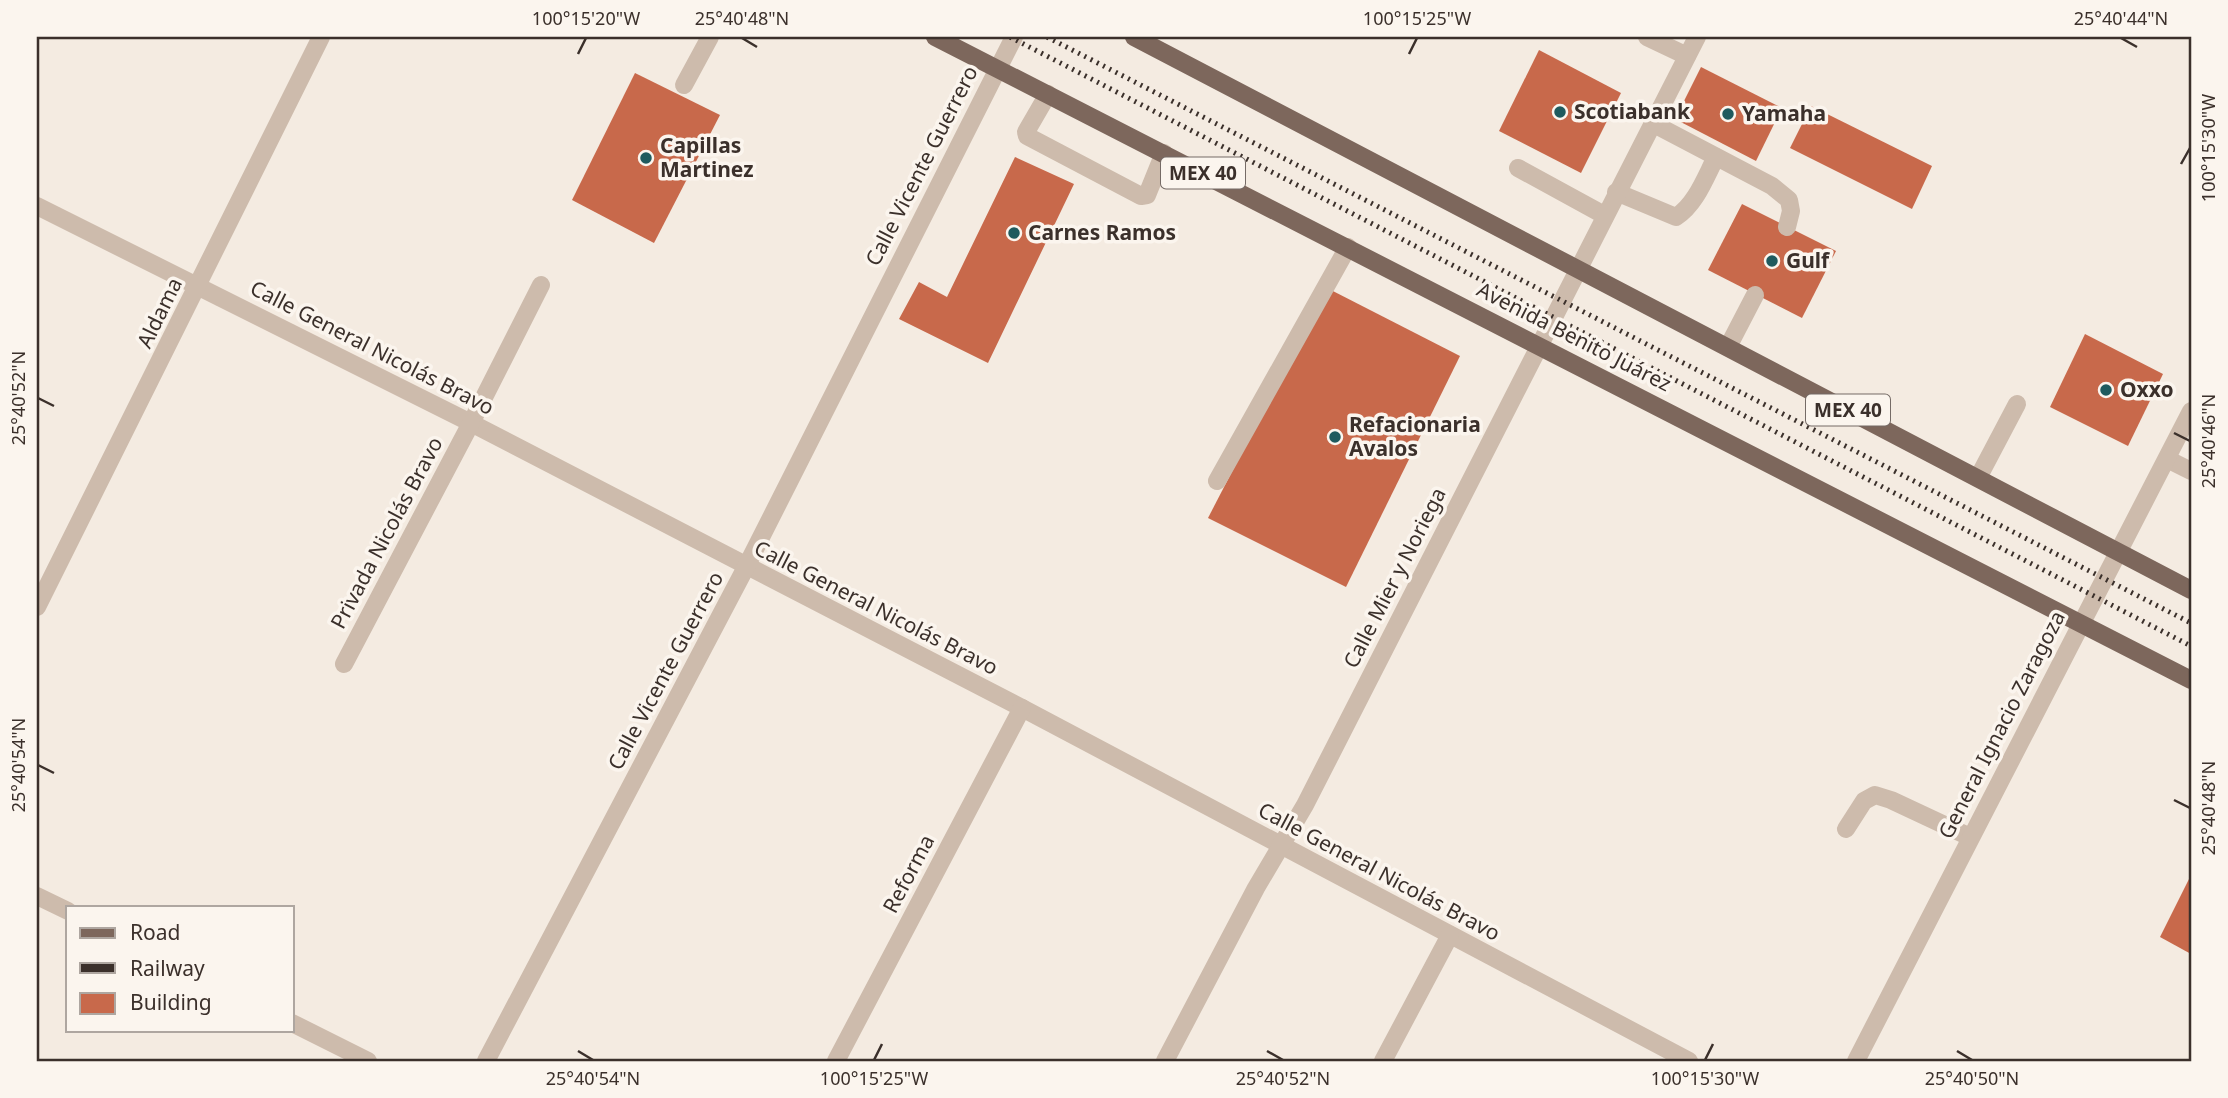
<svg xmlns="http://www.w3.org/2000/svg" width="2228" height="1098" font-family="'Noto Sans',sans-serif">
	<style>
		.building { fill: #c8694b }
		.lines { fill: none; stroke-linecap: round; stroke-linejoin: round }
		.lane { stroke: #cdbbac; stroke-width: 18 }
		.street { stroke: #cdbbac; stroke-width: 18 }
		.primary { stroke: #7d675c; stroke-width: 18 }
		.rail { stroke: #3b302b; stroke-width: 5; stroke-dasharray: 2 5; stroke-linecap: butt }
		.ticks { fill: none; stroke: #3b302b; stroke-width: 2.5 }
		.poi-dot { fill: #1f5a5e; stroke: #fbf5ee; stroke-width: 2.5 }
		.labels { text-anchor: middle; stroke-width: 7; stroke-linejoin: round; paint-order: stroke }
		.shield { fill: #fbf5ee; stroke: #756b66; stroke-width: 2 }
		.shield-label { font-size: 19px; font-weight: bold; fill: #3b302b }
		.poi-label { font-size: 21px; font-weight: bold; fill: #3b302b; stroke: #fbf5ee; text-anchor: start }
		.street-label { font-size: 21px; fill: #3b302b; stroke: #fbf5ee }
		.neatline { fill: none; stroke: #3b302b; stroke-width: 2.5 }
		.ticks-label { font-size: 18px; text-anchor: middle; fill: #3b302b }
	</style>
	<rect width="100%" height="100%" fill="#f4ebe1"/>
	<g class="building">
		<path d="M1539,50L1621,93L1581,173L1499,131Z"/>
		<path d="M1701,67L1782,108L1756,161L1675,119Z"/>
		<path d="M635,73L720,115L654,243L572,200Z"/>
		<path d="M1811,106L1932,166L1912,209L1790,148Z"/>
		<path d="M1015,157L1074,184L988,363L899,319L919,282L947,297Z"/>
		<path d="M1742,204L1836,251L1802,318L1708,270Z"/>
		<path d="M1327,288L1460,356L1346,587L1208,518Z"/>
		<path d="M2085,334L2163,374L2128,446L2050,407Z"/>
		<path d="M2191,875V954L2160,937Z"/>
	</g>
	<g class="lines">
		<g class="lane">
			<path d="M1647,37L1687,56"/>
			<path d="M684,85L710,37"/>
			<path d="M1048,94L1026,132L1027,136L1141,196L1147,195L1164,153"/>
			<path d="M1652,123L1772,186L1789,200L1791,211L1787,227"/>
			<path d="M1518,168L1604,215"/>
			<path d="M1616,192L1676,217C1696,204 1705,178 1716,157"/>
			<path d="M1728,347L1755,295"/>
			<path d="M471,423L541,285"/>
			<path d="M2167,459L2191,471"/>
			<path d="M1978,478L2017,404"/>
			<path d="M1217,481L1348,247"/>
			<path d="M1846,829L1864,801L1875,795L1891,800L1970,837"/>
		</g>
		<g class="street">
			<path d="M37,206L471,423L1022,708L1689,1061"/>
			<path d="M37,607L321,37"/>
			<path d="M344,664L471,423"/>
			<path d="M37,896L68,911"/>
			<path d="M292,1023L368,1061"/>
			<path d="M486,1061L746,567L1014,37"/>
			<path d="M836,1061L1022,708"/>
			<path d="M1165,1061L1256,888L1305,805L1697,37"/>
			<path d="M1383,1061L1450,935"/>
			<path d="M1856,1061L2191,411"/>
		</g>
		<g class="primary">
			<path d="M935,37L2191,680"/>
			<path d="M1134,37L2191,590"/>
		</g>
		<g class="rail">
			<path d="M1010,37L2191,646"/>
			<path d="M1047,37L2191,623"/>
		</g>
	</g>
	<path class="ticks" d="M742,38L757,47M2121,38L2137,47M578,54L586,38M1409,54L1417,38M2181,164L2190,148M38,398L54,406M2174,433L2190,441M38,765L54,773M2174,800L2190,808M578,1051L593,1060M1267,1051L1283,1060M1957,1051L1972,1060M874,1060L882,1044M1705,1060L1713,1044"/>
	<g class="poi-dot">
		<circle cx="1560" cy="112" r="7"/>
		<circle cx="1728" cy="114" r="7"/>
		<circle cx="646" cy="158" r="7"/>
		<circle cx="1014" cy="233" r="7"/>
		<circle cx="1772" cy="261" r="7"/>
		<circle cx="2106" cy="390" r="7"/>
		<circle cx="1335" cy="437" r="7"/>
	</g>
	<g class="labels">
		<g class="shield">
			<rect x="1161" y="157.5" width="84" height="31" rx="5"/>
			<rect x="1806" y="394.5" width="84" height="31" rx="5"/>
		</g>
		<g class="shield-label">
			<text x="1203" y="180">MEX 40</text>
			<text x="1848" y="417">MEX 40</text>
		</g>
		<g class="poi-label">
			<text x="1574" y="119">Scotiabank</text>
			<text x="1742" y="121">Yamaha</text>
			<text x="660" y="153">Capillas<tspan x="660" dy="24">Martinez</tspan></text>
			<text x="1028" y="240">Carnes Ramos</text>
			<text x="1786" y="268">Gulf</text>
			<text x="2120" y="397">Oxxo</text>
			<text x="1349" y="432">Refacionaria<tspan x="1349" dy="24">Avalos</tspan></text>
		</g>
		<g class="street-label">
			<text transform="translate(922 166) rotate(-63)" y="7">Calle Vicente Guerrero</text>
			<text transform="translate(160 313) rotate(-64)" y="7">Aldama</text>
			<text transform="translate(1574 337) rotate(27)" y="7">Avenida Benito Juárez</text>
			<text transform="translate(372 348) rotate(27)" y="7">Calle General Nicolás Bravo</text>
			<text transform="translate(387 533) rotate(-62)" y="7">Privada Nicolás Bravo</text>
			<text transform="translate(1395 578) rotate(-63)" y="7">Calle Mier y Noriega</text>
			<text transform="translate(876 608) rotate(27)" y="7">Calle General Nicolás Bravo</text>
			<text transform="translate(666 671) rotate(-62)" y="7">Calle Vicente Guerrero</text>
			<text transform="translate(2002 725) rotate(-63)" y="7">General Ignacio Zaragoza</text>
			<text transform="translate(1379 872) rotate(28)" y="7">Calle General Nicolás Bravo</text>
			<text transform="translate(909 874) rotate(-62)" y="7">Reforma</text>
		</g>
	</g>
	<rect width="2228" height="1098" fill="none" stroke="#fbf5ee" stroke-width="77"/>
	<rect x="66" y="906" width="228" height="126" fill="#fbf5ee" stroke="#aea6a0" stroke-width="2"/>
	<rect x="80" y="928" width="35" height="10" fill="#7d675c" stroke="#aea6a0" stroke-width="2"/>
	<text x="130" y="940" font-size="21" fill="#3b302b">Road</text>
	<rect x="80" y="963" width="35" height="10" fill="#3b302b" stroke="#aea6a0" stroke-width="2"/>
	<text x="130" y="976" font-size="21" fill="#3b302b">Railway</text>
	<rect x="80" y="993" width="35" height="21" fill="#c8694b" stroke="#aea6a0" stroke-width="2"/>
	<text x="130" y="1010" font-size="21" fill="#3b302b">Building</text>
	<rect x="38" y="38" width="2152" height="1022" class="neatline"/>
	<g class="ticks-label">
		<text x="586" y="25">100°15'20"W</text>
		<text x="742" y="25">25°40'48"N</text>
		<text x="1417" y="25">100°15'25"W</text>
		<text x="2121" y="25">25°40'44"N</text>
		<text transform="translate(2209 148) rotate(-90)" y="6">100°15'30"W</text>
		<text transform="translate(19 398) rotate(-90)" y="6">25°40'52"N</text>
		<text transform="translate(2209 441) rotate(-90)" y="6">25°40'46"N</text>
		<text transform="translate(19 765) rotate(-90)" y="6">25°40'54"N</text>
		<text transform="translate(2209 808) rotate(-90)" y="6">25°40'48"N</text>
		<text x="593" y="1085">25°40'54"N</text>
		<text x="874" y="1085">100°15'25"W</text>
		<text x="1283" y="1085">25°40'52"N</text>
		<text x="1705" y="1085">100°15'30"W</text>
		<text x="1972" y="1085">25°40'50"N</text>
	</g>
</svg>
